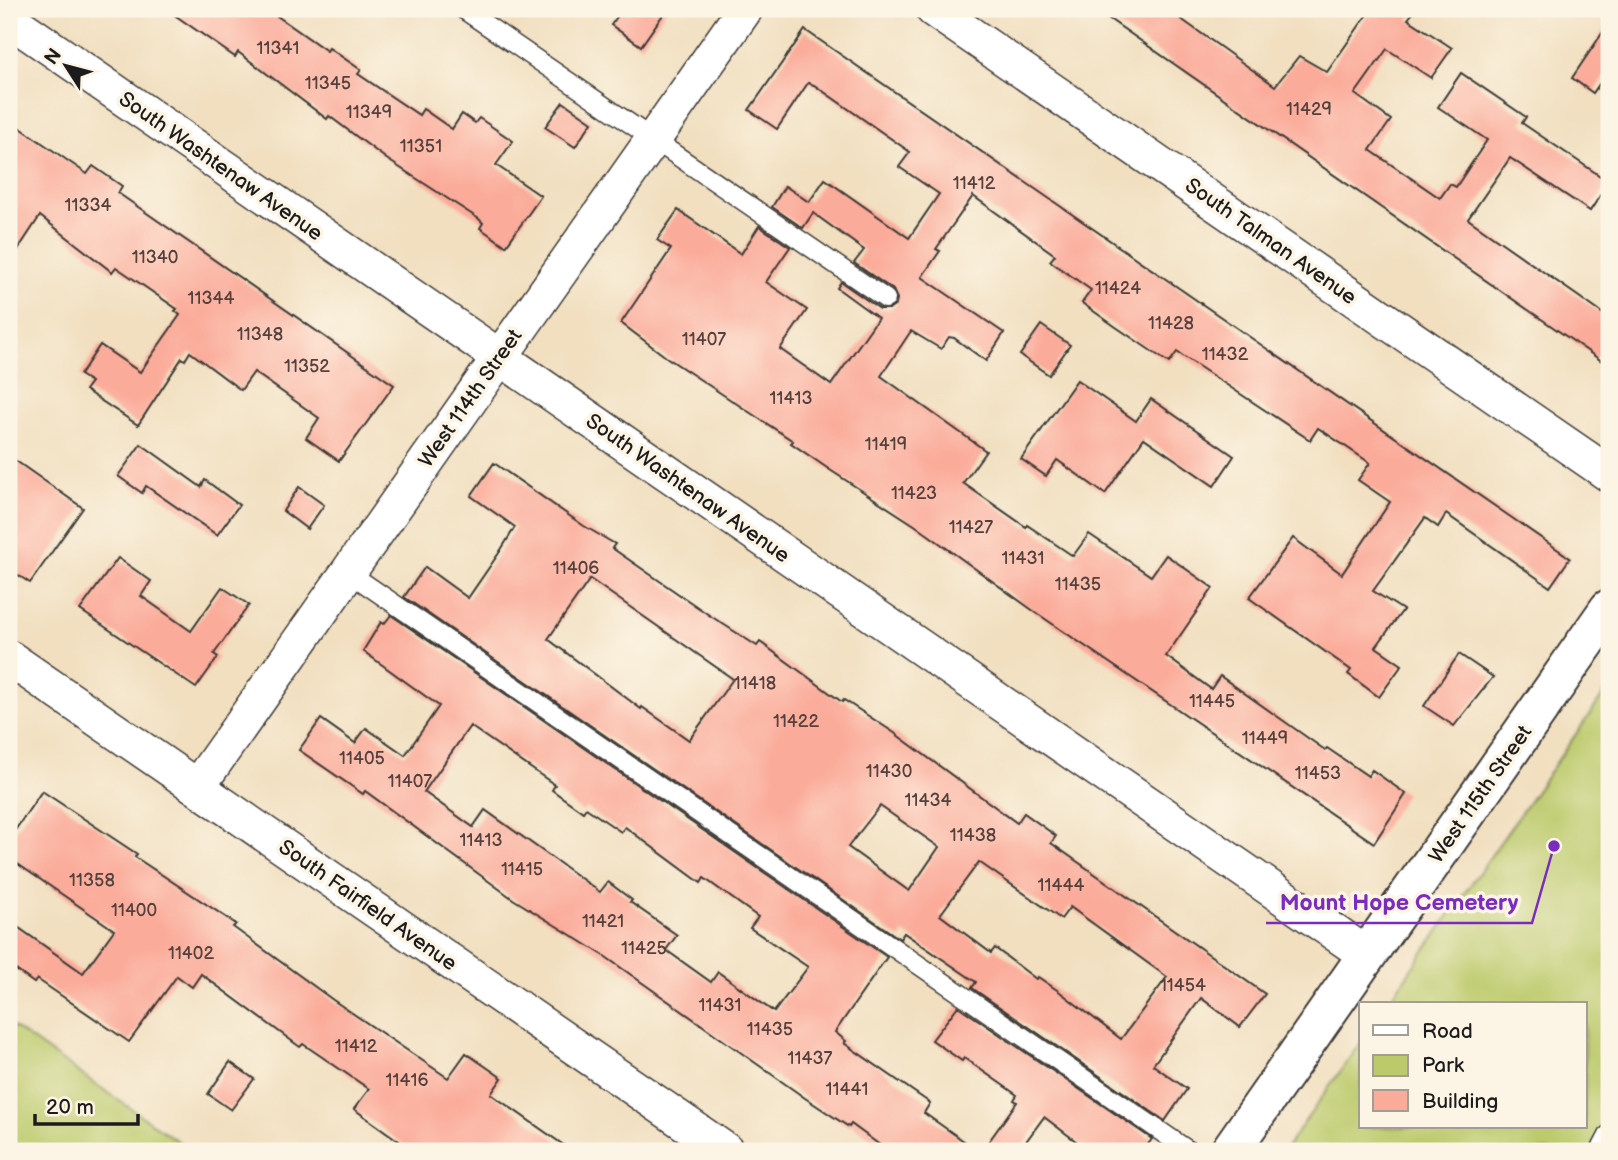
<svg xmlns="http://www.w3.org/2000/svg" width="1618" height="1160" font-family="'Balsamiq Sans',sans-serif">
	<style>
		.green { fill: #bcca6c; stroke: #6c7344; stroke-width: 2 }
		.building { fill: #fbab9a; fill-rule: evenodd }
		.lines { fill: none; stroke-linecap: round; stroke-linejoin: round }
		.lane-casing { stroke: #3c3935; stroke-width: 21 }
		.street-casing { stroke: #3c3935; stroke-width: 38 }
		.secondary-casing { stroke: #3c3935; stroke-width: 42 }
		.lane { stroke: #fff; stroke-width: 18 }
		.street { stroke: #fff; stroke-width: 35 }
		.secondary { stroke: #fff; stroke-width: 38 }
		.labels { text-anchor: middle; stroke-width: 7; stroke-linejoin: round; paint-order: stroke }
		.number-label { font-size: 18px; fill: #54403c }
		.street-label { font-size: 21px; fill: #1c1c1c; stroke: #fcf5e5 }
		.leader { fill: none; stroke: #7b2cbf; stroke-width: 2.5 }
		.callout-dot { fill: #7b2cbf; stroke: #fcf5e5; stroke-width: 2.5 }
		.callout-label { font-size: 23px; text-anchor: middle; font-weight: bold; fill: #7b2cbf; stroke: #fcf5e5; stroke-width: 7; stroke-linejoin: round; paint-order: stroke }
	</style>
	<rect width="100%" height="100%" fill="#fcf5e5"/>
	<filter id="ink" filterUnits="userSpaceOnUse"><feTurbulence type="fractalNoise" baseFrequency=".0143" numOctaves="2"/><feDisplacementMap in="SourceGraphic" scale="14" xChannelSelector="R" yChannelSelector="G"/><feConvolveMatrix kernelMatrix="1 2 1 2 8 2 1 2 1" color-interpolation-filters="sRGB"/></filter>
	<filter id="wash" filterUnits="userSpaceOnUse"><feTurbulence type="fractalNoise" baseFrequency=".00686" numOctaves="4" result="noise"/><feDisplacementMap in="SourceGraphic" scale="28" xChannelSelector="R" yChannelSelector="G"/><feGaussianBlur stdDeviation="1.57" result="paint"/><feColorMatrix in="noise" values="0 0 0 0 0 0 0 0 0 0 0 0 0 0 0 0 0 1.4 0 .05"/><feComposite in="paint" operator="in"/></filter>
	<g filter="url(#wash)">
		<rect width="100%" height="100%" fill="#f1dfc0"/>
		<g class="green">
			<path d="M1609,687V1151H1284L1361,1042V1127H1585V1004H1387Z"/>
			<path d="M9,1024L192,1151H193H9Z"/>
		</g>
		<g id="blocks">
			<g class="building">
				<path d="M166,9H267L327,51L329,48L361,70L358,74L419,115L423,109L452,129L462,114L475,123L479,118L513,141L496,165L541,196L506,246L480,228L483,223L479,219L388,160L329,116L327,119L238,52L235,57Z"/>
				<path d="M623,9H667L641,46L611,25Z"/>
				<path d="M1095,9H1167L1275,86L1299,56L1327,72L1371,9H1416L1408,19L1452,48L1431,78L1387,49L1355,94L1391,120L1370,150L1440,198L1450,184L1456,187L1487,140L1438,107L1461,73L1526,117L1522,123L1609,182L1590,211L1510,158L1468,219L1609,318V366Z"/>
				<path d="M1609,23V70L1593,93L1572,78Z"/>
				<path d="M805,30L1570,558L1550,587L1446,514L1438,527L1425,518L1373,591L1403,610L1376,647L1402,665L1379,697L1348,674L1351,670L1249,598L1293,538L1342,574L1390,502L1358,480L1370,463L1318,428L1310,440L1177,352L1169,363L1116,327L1082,303L1091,290L1050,261L1055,255L973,196L936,249L940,251L922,277L1004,333L986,361L954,338L949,337L941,349L911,331L881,376L986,451L963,483L1026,527L1027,525L1073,556L1089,534L1151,576L1166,555L1213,588L1166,656L1211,689L1220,676L1325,750L1327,748L1368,776L1372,770L1406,794L1374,843L1035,612L916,526L830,470L791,443L793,441L666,357L621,323L671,249L657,240L678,210L741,254L759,226L790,247L766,282L807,310L780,349L831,385L878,318L837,288L841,282L880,309H890L896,305L897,299L893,290L854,263L864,250L813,213L803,228L772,207L785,186L809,202L825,179L909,238L939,194L899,167L910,152L814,85L808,83L777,129L749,110Z"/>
				<path d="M563,102L592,122L575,147L545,127Z"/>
				<path d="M9,120L87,174L93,166L122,186L118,193L394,385L339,461L306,438L319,418L254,372L241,390L190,352L185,360L182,358L138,425L85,390L91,382L80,375L100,345L140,372L180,315L175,311L177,309L116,267L112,272L40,216L9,263Z"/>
				<path d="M1041,325L1070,345L1049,375L1020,355Z"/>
				<path d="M1077,380L1136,421L1151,399L1234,456L1214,486L1144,438L1105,494L1057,460L1046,476L1021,459Z"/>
				<path d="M141,444L201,487L205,480L239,505L217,535L146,486L142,493L118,476Z"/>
				<path d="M9,456L83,508L30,583L9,569Z"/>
				<path d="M494,463L584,526L615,544L612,548L709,615L757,646L760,642L842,702L844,700L893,732L1017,823L1024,813L1056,836L1051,843L1265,994L1240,1027L1201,998L1153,1065L1187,1089L1165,1121L972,988L976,982L904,933L900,939L404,597L425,567L468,598L499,553L515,527L471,496ZM590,579L733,679L689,740L642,707L641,709L548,639ZM880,806L939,847L909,891L848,847ZM979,862L1061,919L1070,907L1167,977L1121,1039L1060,992L1038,977L1036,979L995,948L991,953L940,915Z"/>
				<path d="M299,487L324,505L307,529L283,511Z"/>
				<path d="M118,558L151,581L141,596L191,631L222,587L249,605L214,654L218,657L196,688L80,610Z"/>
				<path d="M391,615L887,957L835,1032L846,1041L844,1043L930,1103L924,1113L978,1151H888L851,1124L849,1127L805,1098L603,955L513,899L365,791L363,794L299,750L321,719L355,743L366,728L405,755L439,706L363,651L381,622L384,624ZM470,726L555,785L552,790L583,812L586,808L621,832L625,827L701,883L704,878L758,917L750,928L808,967L774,1012L718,972L711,982L666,950L677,935L630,902L632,900L608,882L600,892L485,810L473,827L424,792Z"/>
				<path d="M1459,654L1493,677L1454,726L1424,706Z"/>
				<path d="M42,791L137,854L135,857L236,924L233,927L333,1000L448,1078L466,1053L502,1078L491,1094L572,1151H413L354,1109L369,1089L303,1044L300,1047L201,974L192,987L177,976L129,1042L37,979L34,983L9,965V921L83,973L114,930L9,858V839Z"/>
				<path d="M958,1006L1152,1139L1143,1151H1089L1044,1117L1019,1151H982L1017,1102L1014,1100L1017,1095L964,1058L962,1061L932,1040Z"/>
				<path d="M230,1062L254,1079L231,1110L208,1094Z"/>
			</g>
		</g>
	</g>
	<g filter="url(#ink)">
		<use href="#blocks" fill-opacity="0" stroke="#3c3935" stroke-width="2"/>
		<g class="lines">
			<g class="lane-casing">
				<g id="lane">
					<path d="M463,9L886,299"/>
					<path d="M348,572L1189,1151"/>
					<path d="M1600,1151L1609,1134"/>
				</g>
			</g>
			<g class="street-casing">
				<g id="street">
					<path d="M933,9L1609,474"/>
					<path d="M9,19L1367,955"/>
					<path d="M9,658L726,1151"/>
					<path d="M197,787L745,9"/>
				</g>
			</g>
			<g class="secondary-casing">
				<path id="secondary" d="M1230,1151L1609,609"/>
			</g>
			<use href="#lane" class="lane"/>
			<use href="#street" class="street"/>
			<use href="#secondary" class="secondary"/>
		</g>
	</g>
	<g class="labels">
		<g class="number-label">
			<text x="278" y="54">11341</text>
			<text x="328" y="89">11345</text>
			<text x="1309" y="115">11429</text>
			<text x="369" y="118">11349</text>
			<text x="421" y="152">11351</text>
			<text x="974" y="189">11412</text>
			<text x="88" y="211">11334</text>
			<text x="155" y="263">11340</text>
			<text x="1118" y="294">11424</text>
			<text x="211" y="304">11344</text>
			<text x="1171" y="329">11428</text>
			<text x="260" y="340">11348</text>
			<text x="704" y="345">11407</text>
			<text x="1225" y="360">11432</text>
			<text x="307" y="372">11352</text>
			<text x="791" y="404">11413</text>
			<text x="886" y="450">11419</text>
			<text x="914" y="499">11423</text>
			<text x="971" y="533">11427</text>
			<text x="1023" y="564">11431</text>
			<text x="576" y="574">11406</text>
			<text x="1078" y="590">11435</text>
			<text x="755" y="689">11418</text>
			<text x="1212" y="707">11445</text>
			<text x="796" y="727">11422</text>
			<text x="1265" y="744">11449</text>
			<text x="362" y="764">11405</text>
			<text x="889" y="777">11430</text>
			<text x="1318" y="779">11453</text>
			<text x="410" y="787">11407</text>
			<text x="928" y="806">11434</text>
			<text x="973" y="841">11438</text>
			<text x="481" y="846">11413</text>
			<text x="522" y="875">11415</text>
			<text x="92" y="886">11358</text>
			<text x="1061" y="891">11444</text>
			<text x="134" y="916">11400</text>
			<text x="603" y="927">11421</text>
			<text x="644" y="954">11425</text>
			<text x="191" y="959">11402</text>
			<text x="1183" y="991">11454</text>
			<text x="720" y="1011">11431</text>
			<text x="770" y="1035">11435</text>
			<text x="356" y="1052">11412</text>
			<text x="810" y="1064">11437</text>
			<text x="407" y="1086">11416</text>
			<text x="847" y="1095">11441</text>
		</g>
		<g class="street-label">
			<text transform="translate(221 166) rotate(35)" y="7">South Washtenaw Avenue</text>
			<text transform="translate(1271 241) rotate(35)" y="7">South Talman Avenue</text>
			<text transform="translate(470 398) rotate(-55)" y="7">West 114th Street</text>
			<text transform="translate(688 488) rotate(35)" y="7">South Washtenaw Avenue</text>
			<text transform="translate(1480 794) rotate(-55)" y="7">West 115th Street</text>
			<text transform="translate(368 905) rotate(35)" y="7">South Fairfield Avenue</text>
		</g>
	</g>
	<path class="leader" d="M1554 846L1532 923H1266"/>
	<circle class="callout-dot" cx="1554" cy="846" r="7"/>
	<g class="callout-label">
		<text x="1399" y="910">Mount Hope Cemetery</text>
	</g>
	<rect width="1618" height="1160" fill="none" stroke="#fcf5e5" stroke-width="35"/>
	<rect x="1359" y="1002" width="228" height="126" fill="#fcf5e5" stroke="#a29e95" stroke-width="2"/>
	<rect x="1373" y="1025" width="35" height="10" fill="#ffffff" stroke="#a29e95" stroke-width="2"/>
	<text x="1422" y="1038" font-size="21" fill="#1c1c1c">Road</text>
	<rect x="1373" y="1055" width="35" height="21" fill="#bcca6c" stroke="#a29e95" stroke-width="2"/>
	<text x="1422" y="1072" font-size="21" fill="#1c1c1c">Park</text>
	<rect x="1373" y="1090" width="35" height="21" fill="#fbab9a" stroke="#a29e95" stroke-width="2"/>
	<text x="1422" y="1108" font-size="21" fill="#1c1c1c">Building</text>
	<g transform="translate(66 66) rotate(306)" stroke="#fcf5e5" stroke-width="5" paint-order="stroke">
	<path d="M0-5L12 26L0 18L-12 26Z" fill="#1c1c1c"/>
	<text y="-10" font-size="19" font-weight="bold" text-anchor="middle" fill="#1c1c1c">N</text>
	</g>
	<path d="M35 1114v10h103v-10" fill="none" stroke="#1c1c1c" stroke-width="3.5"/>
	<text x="46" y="1114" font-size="21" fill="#1c1c1c" stroke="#fcf5e5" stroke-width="5" paint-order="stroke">20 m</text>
</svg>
